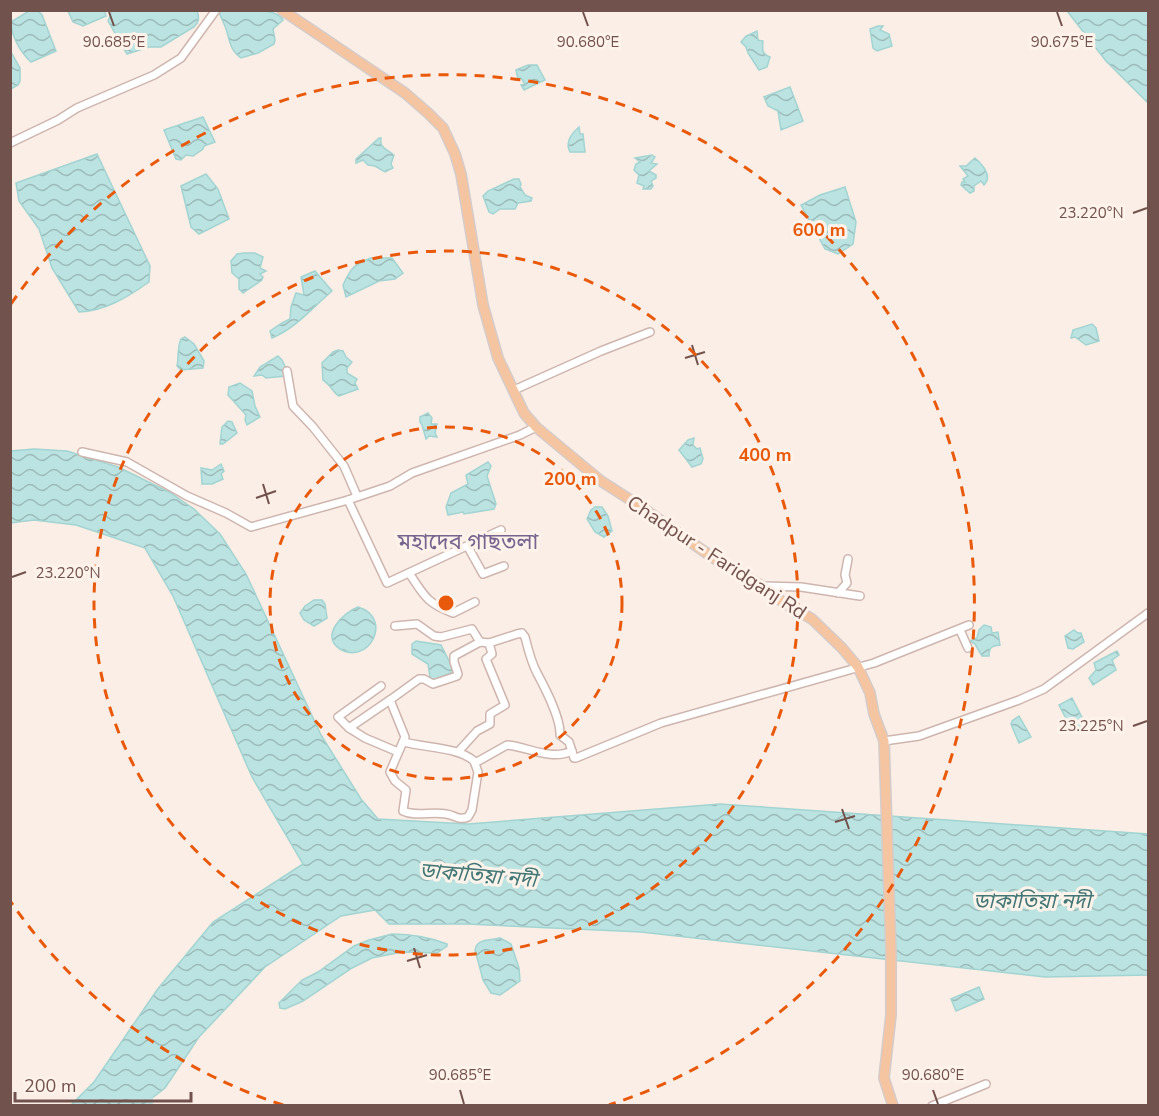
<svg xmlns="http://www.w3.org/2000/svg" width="1159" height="1116" font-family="'Nunito Sans','Noto Sans Bengali',sans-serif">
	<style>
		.water { fill: url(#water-waves); stroke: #a2d4d2; stroke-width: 1.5 }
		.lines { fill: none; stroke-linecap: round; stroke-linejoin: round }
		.canal { stroke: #bbe3e1; stroke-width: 6 }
		.minor-casing { stroke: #ceb6af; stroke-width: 10 }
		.major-casing { stroke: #d5cbc9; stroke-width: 12 }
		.minor { stroke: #fff; stroke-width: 7 }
		.major { stroke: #f5c5a2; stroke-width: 9 }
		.ticks { fill: none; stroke: #72524c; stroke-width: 2 }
		.ring { fill: none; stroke: #e8590c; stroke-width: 3; stroke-dasharray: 10 8 }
		.labels { text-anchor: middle; stroke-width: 6; stroke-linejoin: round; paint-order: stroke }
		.street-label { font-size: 20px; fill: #72524c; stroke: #fef3eb }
		.water-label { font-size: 21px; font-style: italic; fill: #417775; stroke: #fef3eb }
		.quarter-label { font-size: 22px; fill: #78648e; stroke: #fef3eb }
		.ticks-label { font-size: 15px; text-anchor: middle; fill: #72524c; stroke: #fef3eb; stroke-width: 6; stroke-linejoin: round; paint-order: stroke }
		.centre { fill: #e8590c; stroke: #fef3eb; stroke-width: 3 }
		.ring-label { font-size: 18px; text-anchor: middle; font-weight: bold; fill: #e8590c; stroke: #fef3eb; stroke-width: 6; stroke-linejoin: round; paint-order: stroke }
	</style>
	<defs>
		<pattern id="water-waves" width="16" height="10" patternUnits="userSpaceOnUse" patternTransform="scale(1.5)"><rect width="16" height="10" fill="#bbe3e1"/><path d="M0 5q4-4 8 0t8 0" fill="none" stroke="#9cbbb9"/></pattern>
	</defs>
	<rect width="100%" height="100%" fill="#fbeee6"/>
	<g class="water">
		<path d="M219,10C234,11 276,6 283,20L273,29L275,40L274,44L258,53L241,58C228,49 230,37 224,24C222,18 219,16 219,10Z"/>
		<path d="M29,11H38L42,15L56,51L31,62C21,53 11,36 11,22Z"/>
		<path d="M68,11H105L106,16L83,26L73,22Z"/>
		<path d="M112,11H197C200,17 199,22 194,27L161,47H149L127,54L108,21Z"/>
		<path d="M1067,11H1148V103L1106,61Z"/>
		<path d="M878,26H883L880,30L889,34L892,46L877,51L873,48L870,29Z"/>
		<path d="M757,31L758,40L763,41C762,50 762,54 770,57L767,67L759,70L748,53L746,47L741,42L746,36Z"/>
		<path d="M11,52L20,68V81L18,85L11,89Z"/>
		<path d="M528,65H537L545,80L524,90L521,85L525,84L521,78L518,79L516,70Z"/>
		<path d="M790,87L803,121L781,130L778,111L768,106L764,97Z"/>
		<path d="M203,117L215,142L204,146L203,149L193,156L186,155L181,160L176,159L164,130Z"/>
		<path d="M579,127L580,134H583L585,152H570C565,143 571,134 579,127Z"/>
		<path d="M379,138H381C379,148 388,150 394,155L391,164L393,168L385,172L375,166L368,165L363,160L356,163V159Z"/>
		<path d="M97,154L150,266L149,282C128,297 105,311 79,312L52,268L39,229L19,201L16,183Z"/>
		<path d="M652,155L655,157L651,163L657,164L649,171L656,175V178L651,181L653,186L651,189H643L644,186L637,183L639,175L634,170L636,164L640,162L635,158Z"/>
		<path d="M975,158C983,165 993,177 984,185L981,181L974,186V191L970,193L961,185L962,182H965L963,179L968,176L960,166H966Z"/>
		<path d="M206,174L218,189L229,219L199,234L191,227L181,186Z"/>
		<path d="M514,179H519L521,184L520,187L525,195L532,198L531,201L518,203L515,209H500L493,214L489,212L483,196L488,191Z"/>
		<path d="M845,187L856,222L853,244L838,254L825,249L801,205L820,195Z"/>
		<path d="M244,253H255L263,257L260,268L266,271L260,274L263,277L262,280L243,293L239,289V279L232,273L231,261L237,254Z"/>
		<path d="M371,258H392L403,273L395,279L379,281L346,297L343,285C351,268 353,265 371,258Z"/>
		<path d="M315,271L332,291C312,308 296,328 272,338L270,331L282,323L290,319L291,307L296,293L304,295L301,277Z"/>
		<path d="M1092,324L1096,328L1099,341L1086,345L1075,337L1071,338L1073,330Z"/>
		<path d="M185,337L194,344L204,361L203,368L181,370L177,366C179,357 177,347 181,339Z"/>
		<path d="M338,350L343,351L346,357L352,362L347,368V373L357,379L355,383L358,389L339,396C333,393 331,385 323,380L322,363L333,352Z"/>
		<path d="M278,356L282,360L287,370L286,376L266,378L262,375L254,376L260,367Z"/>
		<path d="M240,383L252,391L255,406L260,417L247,425L245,420L246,415L228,395L229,387Z"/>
		<path d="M428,413L432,418L431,424H437L435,433L437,437L429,436L426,439L422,425L420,422V417Z"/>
		<path d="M228,421L232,422L237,433L223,444H220L222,427Z"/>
		<path d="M694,438L693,445L697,449L700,448L703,459L701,464L692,467L679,450L688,440Z"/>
		<path d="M34,449L67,451L118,467L169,492L194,509L220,534L246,574L321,735L361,799L378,819L468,824L720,804L1148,834V975L1045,977L641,932L467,924H389L375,910L341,916L265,967L199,1037L165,1088L143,1105H71L94,1082L157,990L213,922L303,864L252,777L173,596L145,548L76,525L34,520L11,523V451Z"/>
		<path d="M488,462L491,466L487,476L496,504L494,509L464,514L463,512L448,515L446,507L451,493L468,484L466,475Z"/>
		<path d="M221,464L224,471L221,474L223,479L212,484H202L201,468L212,470Z"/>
		<path d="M595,507H602L608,516L612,531L604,537L595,532L587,519L591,510Z"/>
		<path d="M314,600H322L325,604L327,618L314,626L304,620L300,613L305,606Z"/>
		<path d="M358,607C394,618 369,666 340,649C319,636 344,612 358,607Z"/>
		<path d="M984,625L991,627L992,633L998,632L1000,645C992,646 989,647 989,656H982L975,644L970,641L977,638L979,630Z"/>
		<path d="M1074,630L1078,633H1081L1084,642L1073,649L1068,648L1065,636Z"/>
		<path d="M416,641L441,645L452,667L453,672L433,680L430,677L428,664L412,654V644Z"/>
		<path d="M1117,651L1119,655L1112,660L1116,670L1093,685L1089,678L1096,670L1094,663Z"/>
		<path d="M1072,698L1086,725L1073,732L1059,705Z"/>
		<path d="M1019,716L1031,737L1019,743L1011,724L1012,721Z"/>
		<path d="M392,934C411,934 429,937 447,944V946L437,953L402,952L372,958L352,968L303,1001L285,1009L280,1008L279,1003L302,980L318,972L354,946L369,940Z"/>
		<path d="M500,938L511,944L519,968L520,981L500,995L491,993L483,980L475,950C477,938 490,941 500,938Z"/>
		<path d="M979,987L984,999L956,1011L951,999Z"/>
	</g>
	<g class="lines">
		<path class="canal" d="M150,1106V1093"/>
		<g class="minor-casing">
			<g id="minor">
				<path d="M10,143L58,120L77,108L154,75L181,58L216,10"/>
				<path d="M287,371L293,406L313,427L344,466L357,496"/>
				<path d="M514,390L601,351L650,332"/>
				<path d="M82,452L127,462L187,496L226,513L251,527L348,500L390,486L412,473L520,435L536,427"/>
				<path d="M348,500L387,583L501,530"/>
				<path d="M468,547L483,574L504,566"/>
				<path d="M409,573C424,595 426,603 453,613L475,602"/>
				<path d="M762,586L801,587L860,596"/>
				<path d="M838,593L847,583L845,575L848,559"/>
				<path d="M395,626L417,624L434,636L441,637L472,629L480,642"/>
				<path d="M960,630L968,648"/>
				<path d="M489,643L517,634L522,633L525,637C528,649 531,662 537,673C545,688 561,718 560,735L569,742L574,758H576L661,723L874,663L969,625"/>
				<path d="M390,700L419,679H424L433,684L457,676L458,674L454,662V656L480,642L489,643L492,654L486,659L505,705L490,714V724L477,731L458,752"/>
				<path d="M349,728L338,717L381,686"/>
				<path d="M884,741L919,736L1019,700L1044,689L1148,613"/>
				<path d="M398,752L365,738L349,728L390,700L405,737L390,772L395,781L406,790L403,811C415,817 432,811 446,814C455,815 458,821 468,817L472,810L478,772L474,761C458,747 426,748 404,742"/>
				<path d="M475,763L507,745C529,747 550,761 572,751"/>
				<path d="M932,1106L986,1084"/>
			</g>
		</g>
		<g class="major-casing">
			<path id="major" d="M282,10L405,93L428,113L443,128L455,154L461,174L483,305L498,358L524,413L536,427L601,481L640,506L712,557L762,586L784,603L812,619L842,648L858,667L870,693L874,714L884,741L891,952V1015L884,1078L893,1106"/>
		</g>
		<use href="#minor" class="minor"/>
		<use href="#major" class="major"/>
	</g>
	<path class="ticks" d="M109,12L114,26M583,12L588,26M1057,12L1062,26M1133,213L1147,208M692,345L698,365M685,358L705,352M263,484L269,504M256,498L276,491M12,577L26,572M1133,726L1147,721M842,809L849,829M835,822L855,816M414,948L420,968M407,961L427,955M460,1090L464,1104M933,1090L938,1104"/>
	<g class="ring">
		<circle cx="446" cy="603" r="176"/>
		<circle cx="446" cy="603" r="352"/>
		<path d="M283 1105A528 528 0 0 1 11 902M11 304A528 528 0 1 1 609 1105"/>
	</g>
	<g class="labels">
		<g class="street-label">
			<text transform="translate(717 557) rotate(33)" y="7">Chadpur - Faridganj Rd</text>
		</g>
		<g class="water-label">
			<text transform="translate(478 875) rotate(5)" y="7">ডাকাতিয়া নদী</text>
			<text x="1032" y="908">ডাকাতিয়া নদী</text>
		</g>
		<g class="quarter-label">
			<text x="468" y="549">মহাদেব গাছতলা</text>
		</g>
	</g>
	<g class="ticks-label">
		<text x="114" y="47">90.685°E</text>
		<text x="588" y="47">90.680°E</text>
		<text x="1062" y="47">90.675°E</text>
		<text x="1091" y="218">23.220°N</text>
		<text x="68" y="578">23.220°N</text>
		<text x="1091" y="731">23.225°N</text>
		<text x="460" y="1080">90.685°E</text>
		<text x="933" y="1080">90.680°E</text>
	</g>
	<circle cx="446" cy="603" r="9" class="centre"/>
	<g class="ring-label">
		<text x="819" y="236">600 m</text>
		<text x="765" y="461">400 m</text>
		<text x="570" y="485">200 m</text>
	</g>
	<rect width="1159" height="1116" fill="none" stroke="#72524c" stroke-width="24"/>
	<path d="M15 1092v9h176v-9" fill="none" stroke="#72524c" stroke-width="3"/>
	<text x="24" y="1092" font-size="18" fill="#72524c" stroke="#fef3eb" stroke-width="4.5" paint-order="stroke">200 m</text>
</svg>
